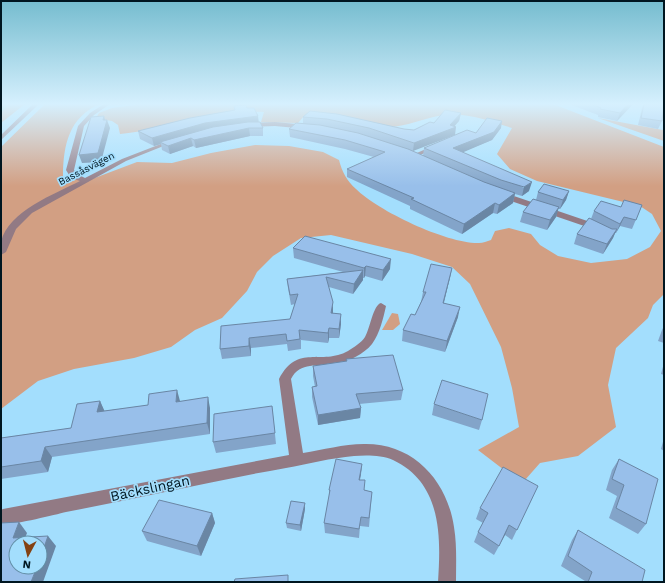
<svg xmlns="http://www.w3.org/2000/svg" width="665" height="583" font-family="'Work Sans',sans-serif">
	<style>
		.green { fill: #d29f83 }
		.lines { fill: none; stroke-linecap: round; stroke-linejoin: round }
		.stream { stroke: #68c9aa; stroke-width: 2.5 }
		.minor { fill: #927a84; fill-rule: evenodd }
		.tertiary { fill: #927a84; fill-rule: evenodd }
		.wall { fill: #83a4c9 }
		.shaded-wall { fill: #6a86a4 }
		.building { fill: #98bfea; stroke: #6a86a4 }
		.labels { text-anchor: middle; stroke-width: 3.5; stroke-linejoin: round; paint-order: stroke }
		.far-street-label { font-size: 10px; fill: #001620; stroke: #a3defd }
		.near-street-label { font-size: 14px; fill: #001620; stroke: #a3defd }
	</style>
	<rect width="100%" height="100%" fill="#a3defd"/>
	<g class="green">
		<path d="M1,104H25L1,123Z"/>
		<path d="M45,104H100C69,117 63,145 63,177L92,179L137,162L172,163L211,153L255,145L289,146L323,152L339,160C342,172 347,181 356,189C378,211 448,244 479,243C483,243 487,241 491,240L495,231L509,228L531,234L540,245L558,256L591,263L627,259L650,247L661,231L652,214L640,206L537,181L510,169L497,154L512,128C491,121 466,112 444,115C423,118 405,128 384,127C358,125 331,119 305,115L298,123L261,122L264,112C216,110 168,130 120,134L118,125L112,121L96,118L99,113L112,108L142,104H553L664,147V294L653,305L648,318L616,348L608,385L616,427L578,456L540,463L525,480L512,476L478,450L519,427L512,388L501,347L470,284L452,267L412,254L331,235L301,238L273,256L257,272L247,291L222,318L195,330L171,347L134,358L74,369L38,381L1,409V147Z"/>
		<path d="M598,118L663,130L664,129V141Z"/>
		<path d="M392,313L398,314L400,324L393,330H382Z"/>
	</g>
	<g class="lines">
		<path class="stream" d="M1,111L7,104"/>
		<g class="minor">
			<path d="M104,104H110L94,115L84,126L74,170L77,174L85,178L122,159L171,140L176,141L126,161L32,213L16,229L6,252L1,255C1,251 0,246 1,242C8,211 55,194 80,181L71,178L66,170L78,126L90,113Z"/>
			<path d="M275,122L307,125L310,127L307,129L275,126L249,127L246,125L249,123Z"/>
			<path d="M435,145L437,146V148L415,157L410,156Z"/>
			<path d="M499,193H505L602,226L603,228L602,230H596L499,197Z"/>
			<path d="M381,303L386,306C383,319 380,333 372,344C364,354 348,362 335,364C318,367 300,361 291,379L303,453C323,450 343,444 364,444C413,443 447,480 454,527C457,545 456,564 456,582H438C441,537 442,483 393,460C382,455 366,455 354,456C331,458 308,464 286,468C212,481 140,498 66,512C54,515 10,526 1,524V510L3,509L289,455L279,379C298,343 321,366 348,351C354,347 361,343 365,337C370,329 373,305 381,303Z"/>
		</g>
		<path class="tertiary" d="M33,104H39L1,140V135Z"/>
	</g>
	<g class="wall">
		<path d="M569,104H633L617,121L598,117V115Z"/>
		<path d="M643,104H664V118H662V121L658,129L638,125Z"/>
		<path d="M234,106L247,108L258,116V122L263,128V136H250L196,148L193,146L170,154L162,150L161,144L154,146L140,139L138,131L234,110Z"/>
		<path d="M310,111L404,129L414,130L461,113L459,121L413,151L423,156L424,148L476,133L501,128L492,140L462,152L529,191L522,196L515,194L513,203L497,214L493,213L462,234L410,209V206L347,177V169L374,157L345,149L290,137L289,129L303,123V117Z"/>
		<path d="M569,191L566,200L560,209H558L556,217L547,230L520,222L523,212L536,200L538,192Z"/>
		<path d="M642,205L632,229L620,226L616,233H615L613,238L603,254L574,244L577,234L591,219L594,211L621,207Z"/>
		<path d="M293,248L390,269L382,281L365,276L364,278H363V280L353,294L329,287L333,312V313L341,324L339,338H329L328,343L301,340V349L288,351L287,344L251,348V356L222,359L220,349L290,319L295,304L291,305L288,288L287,279L343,272L294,258Z"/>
		<path d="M452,268L444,303L458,317L445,352L402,341L403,330L415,315L421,302L423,292Z"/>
		<path d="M664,326V343L658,341L662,330Z"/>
		<path d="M346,359L403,390L401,400L359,404L361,408L360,418L318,425L312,397V387H315L313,376V366L346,361Z"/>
		<path d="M664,363V375L661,374Z"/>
		<path d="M100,401L104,411L180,401L210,408V434L52,457L48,472L1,479V438L71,428Z"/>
		<path d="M434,404L482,420L479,430L432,415Z"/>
		<path d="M272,406L276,444L216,453L213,442Z"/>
		<path d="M664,438V451L661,449Z"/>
		<path d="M619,459L646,524L638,534L609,518L617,496L606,490L612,470Z"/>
		<path d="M362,464L360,480L364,490L372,492L369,527L360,526L359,538L325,533L324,523L329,498V490Z"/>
		<path d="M538,486L512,540L505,535L494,555L474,542L478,532L483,523L476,519L480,508Z"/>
		<path d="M305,509L301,531L287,528L286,523Z"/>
		<path d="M212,513L215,523L201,556L147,541L142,531Z"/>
		<path d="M578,530L642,582H584L585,581L561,566L572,540Z"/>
	</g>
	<g class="shaded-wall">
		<path d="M628,104H633L617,121L620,113Z"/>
		<path d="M461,113L459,121L453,128L456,127L455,135L413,151L414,143L450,125Z"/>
		<path d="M104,116L106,123L107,120L110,128L101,162L82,163L79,155L103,120Z"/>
		<path d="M258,116L259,124L160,142L161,144L154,146L152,138L205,123Z"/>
		<path d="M502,121L501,128L492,140L452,157L453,148Z"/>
		<path d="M249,128L250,136L196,148L194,140Z"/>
		<path d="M191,138L193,146L170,154L168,146Z"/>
		<path d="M532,182L529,191L522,196L524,187Z"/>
		<path d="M569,191L566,200L560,209L563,200Z"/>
		<path d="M515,193L513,203L497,214L499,205Z"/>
		<path d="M495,203L493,213L462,234L464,224Z"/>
		<path d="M559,207L556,217L547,230L550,220Z"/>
		<path d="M624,217L620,226L616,233L620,224Z"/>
		<path d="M617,229L613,238L603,254L607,244Z"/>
		<path d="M391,259L390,269L382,281L383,270Z"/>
		<path d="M366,266L365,276L364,278V268Z"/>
		<path d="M452,268L450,278L441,313L443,303Z"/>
		<path d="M363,270V280L353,294L354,284Z"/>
		<path d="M333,302V312L331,323V313Z"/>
		<path d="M460,307L458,317L445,352L447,341Z"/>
		<path d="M341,314V324L339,338V329Z"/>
		<path d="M329,328V338L328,343V333Z"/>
		<path d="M249,338L251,348V356L249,346Z"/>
		<path d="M177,390L180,401L176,402Z"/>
		<path d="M208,397L210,408V434L207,423Z"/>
		<path d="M100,401L105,412H97Z"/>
		<path d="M361,408L360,418L318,425V415Z"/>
		<path d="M45,447L52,457L48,472L41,461Z"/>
		<path d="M362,464L361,474L358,489L359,480Z"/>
		<path d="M305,503V509L301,531L300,525Z"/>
		<path d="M212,513L215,523L201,556L197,546Z"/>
		<path d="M19,522L27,533L23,543L13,538Z"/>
		<path d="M509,525L505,535L494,555L499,546Z"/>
		<path d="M48,536L56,546L43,582H31L37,567H40V559Z"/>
	</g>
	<g class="building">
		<path d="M591,104H628L620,113L600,109L601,108Z"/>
		<path d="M644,104H664V110H663L662,121L641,118Z"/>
		<path d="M246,105L247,108H254L258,116L205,123L152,138L138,131L190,118L235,110L234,106Z"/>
		<path d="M445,110L461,113L450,125L456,127L414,143L369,128L327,119L303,117L310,111L337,114L404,129L414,130L430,122L434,123Z"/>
		<path d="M104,116L103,120H107L98,153L79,155L91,117Z"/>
		<path d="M487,118L502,121L494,132L453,148L532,182L524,187L501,180L424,148L467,130L476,133Z"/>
		<path d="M248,122H260L263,128H249L194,140L191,138L168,146L160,142L213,127Z"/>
		<path d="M296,123L320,125L358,133L408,149L484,182L515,193L499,205L495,203L464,224L411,199L414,198L347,169L385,152L345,140L289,129Z"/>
		<path d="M544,184L569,191L563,200L538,192Z"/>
		<path d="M533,199L559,207L550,220L523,212Z"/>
		<path d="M624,200L642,205L636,220L624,217L620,224L594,211L601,201L621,207Z"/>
		<path d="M589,218L612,229H617L607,244L577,234Z"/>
		<path d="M305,236L391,259L383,270L366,266L364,268L293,248Z"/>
		<path d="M431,264L452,268L443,303L460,307L447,341L403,330L411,314L415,315L426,292H423Z"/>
		<path d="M363,270L354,284L326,277L333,302L331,313L341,314L339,329L329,328L328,333L299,330L300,339L287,341L286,334L249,338V346L220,349L221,326L290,319L298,294L290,295L287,279Z"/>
		<path d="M393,355L403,390L356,394L361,408L318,415L312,387L317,386L313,366L347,361L346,359Z"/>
		<path d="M442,380L488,394L482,420L434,404Z"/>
		<path d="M177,390L176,402L208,397L207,423L45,447L41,461L1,467V438L71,428L77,404L100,401L97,412L148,405L149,394Z"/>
		<path d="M272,406L275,433L213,442L214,414Z"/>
		<path d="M336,459L362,464L359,480H365L364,490L372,492L369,518L361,517L359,529L324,523L330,490H329Z"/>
		<path d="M619,459L658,479L646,524L616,508L624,485L612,479Z"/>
		<path d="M503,467L538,486L517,530L509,525L499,546L478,532L488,513L480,508Z"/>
		<path d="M159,500L212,513L197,546L142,531Z"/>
		<path d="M291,501L305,503L300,525L286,523Z"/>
		<path d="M19,522L13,538L48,536L40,559V543H16V567H37L31,582H1V523Z"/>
		<path d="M578,530L645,570L642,582H588L592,572L568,556Z"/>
		<path d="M288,575V582H234L235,579Z"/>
	</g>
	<linearGradient id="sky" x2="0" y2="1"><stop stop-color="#75bccf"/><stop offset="0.56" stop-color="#d6f0fe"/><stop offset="1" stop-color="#d6f0fe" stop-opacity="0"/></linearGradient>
	<rect width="665" height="186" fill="url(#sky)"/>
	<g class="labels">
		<g class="far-street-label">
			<text transform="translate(86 168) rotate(-27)" y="4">Bassåsvägen</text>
		</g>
		<g class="near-street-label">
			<text transform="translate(150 488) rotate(-12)" y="5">Bäckslingan</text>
		</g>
	</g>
	<rect width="665" height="583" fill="none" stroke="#001620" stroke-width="4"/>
	<g transform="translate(28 555) rotate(187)"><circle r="19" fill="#a3defd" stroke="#628ea5"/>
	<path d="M0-3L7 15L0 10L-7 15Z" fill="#844112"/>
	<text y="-6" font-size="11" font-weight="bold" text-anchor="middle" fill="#001620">N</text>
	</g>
</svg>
